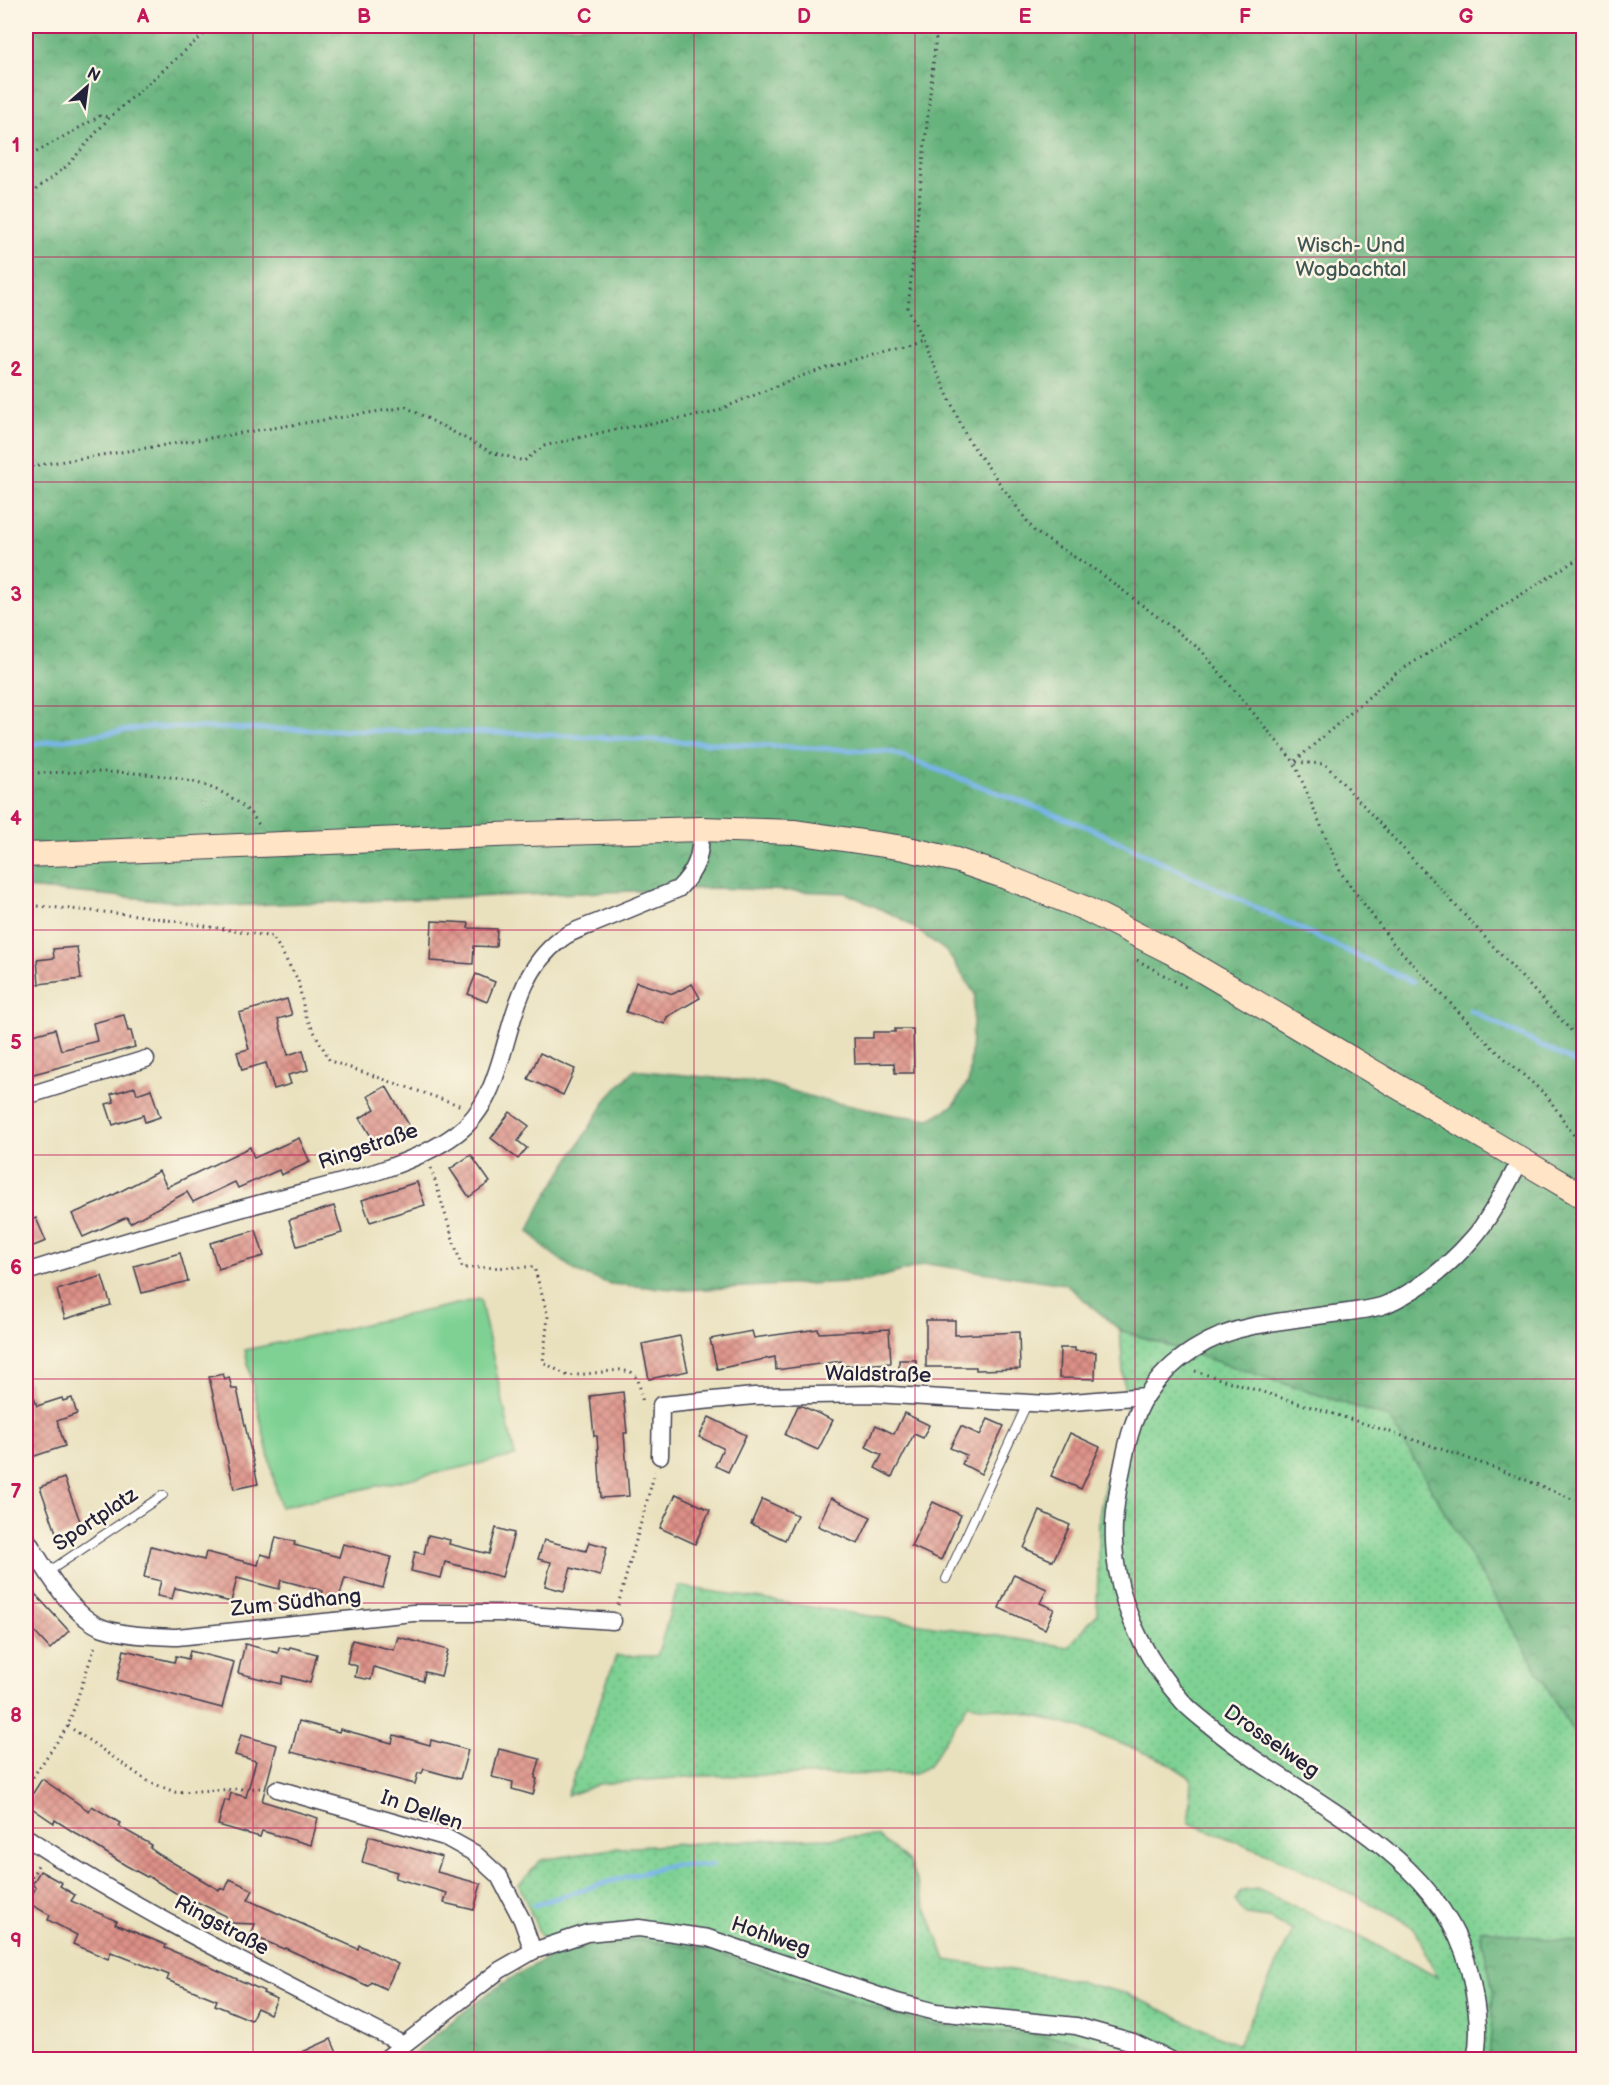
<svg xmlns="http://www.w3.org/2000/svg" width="1609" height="2085" font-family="'Balsamiq Sans',sans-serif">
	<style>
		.grass { fill: url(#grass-dots); stroke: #507a67; stroke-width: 1.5 }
		.forest { fill: url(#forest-crowns); stroke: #446a5c; stroke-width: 1.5 }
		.pitch { fill: #7ed193; stroke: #507a67; stroke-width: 1.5 }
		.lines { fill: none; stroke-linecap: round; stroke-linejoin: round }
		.stream { stroke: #78b4ea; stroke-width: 5 }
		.building { fill: url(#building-cross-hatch) }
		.service-casing { stroke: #403f4f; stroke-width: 10 }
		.minor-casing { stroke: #403f4f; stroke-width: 19 }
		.secondary-casing { stroke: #403f4f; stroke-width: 26 }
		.path { stroke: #403f4f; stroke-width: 3; stroke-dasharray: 1.5 4.5; stroke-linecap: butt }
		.service { stroke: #fff; stroke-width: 8 }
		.minor { stroke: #fff; stroke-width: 16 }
		.secondary { stroke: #ffe4c6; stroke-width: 24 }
		.grid { fill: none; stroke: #c2185b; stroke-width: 1.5; stroke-opacity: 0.55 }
		.labels { text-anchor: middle; stroke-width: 5; stroke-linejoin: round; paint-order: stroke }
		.park-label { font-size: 21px; fill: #3e5755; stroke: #fcf5e5 }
		.street-label { font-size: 21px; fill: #22223b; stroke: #fcf5e5 }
		.neatline { fill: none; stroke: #c2185b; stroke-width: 2 }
		.grid-label { font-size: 20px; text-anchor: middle; font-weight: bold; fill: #c2185b }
	</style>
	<defs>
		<pattern id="grass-dots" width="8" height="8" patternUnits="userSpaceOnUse" patternTransform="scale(1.5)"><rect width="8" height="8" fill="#7ed193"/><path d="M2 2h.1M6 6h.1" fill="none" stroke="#6db380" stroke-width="1.8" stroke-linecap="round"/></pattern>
		<pattern id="forest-crowns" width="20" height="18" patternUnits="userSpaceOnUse" patternTransform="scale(1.5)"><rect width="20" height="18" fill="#66b37d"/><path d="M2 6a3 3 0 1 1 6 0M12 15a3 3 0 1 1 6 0" fill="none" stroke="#549168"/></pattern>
		<pattern id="building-cross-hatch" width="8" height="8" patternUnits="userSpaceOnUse" patternTransform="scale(1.5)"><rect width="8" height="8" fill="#dd9086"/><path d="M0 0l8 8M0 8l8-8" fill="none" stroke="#b3756f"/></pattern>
	</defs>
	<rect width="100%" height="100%" fill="#fcf5e5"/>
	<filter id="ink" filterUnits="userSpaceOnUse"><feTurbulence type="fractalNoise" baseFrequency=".0167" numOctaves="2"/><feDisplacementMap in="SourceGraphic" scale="12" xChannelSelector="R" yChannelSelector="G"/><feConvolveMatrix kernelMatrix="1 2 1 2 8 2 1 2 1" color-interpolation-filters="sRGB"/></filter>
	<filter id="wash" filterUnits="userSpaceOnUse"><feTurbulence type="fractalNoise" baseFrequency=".008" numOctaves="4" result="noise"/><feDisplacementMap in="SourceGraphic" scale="24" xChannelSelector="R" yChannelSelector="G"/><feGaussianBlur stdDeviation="1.35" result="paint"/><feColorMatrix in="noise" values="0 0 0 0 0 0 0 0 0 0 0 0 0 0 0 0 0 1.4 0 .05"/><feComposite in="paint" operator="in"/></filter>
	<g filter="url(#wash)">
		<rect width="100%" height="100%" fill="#e9e1be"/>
		<path class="grass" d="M1120,1330L1390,1418L1583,1749V1944L1480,1929L1494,1994L1489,2059H1141L1065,2038L934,2025L895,2015L704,1948L636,1940L584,1946L550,1958L519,1885L541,1860L618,1848L716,1842L877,1836L909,1862L946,1960L1058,1977L1125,1993L1238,2045L1293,1931L1269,1918L1246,1915L1235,1901L1241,1891L1257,1889L1363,1938L1437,1977L1415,1929L1394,1915L1269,1854L1189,1823L1191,1778L1165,1761L1084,1729L1020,1712L968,1704L929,1766L913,1774L699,1776L599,1784L567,1796L616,1656H657L678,1586L1068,1647L1097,1614L1099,1516L1108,1468L1126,1414Z"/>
		<g class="forest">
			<path d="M26,26H1583V1749L1390,1418L1120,1330L1065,1284L927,1264L867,1281L685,1290L610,1284L577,1272L546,1249L529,1231L540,1206L608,1098L634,1070L766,1083L822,1100L895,1115L930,1119L954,1105L969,1080L975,994L947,952L902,919L846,893L714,888L225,906L26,888Z"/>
			<path d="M1480,1929L1583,1944V2059H1489L1494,1994Z"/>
			<path d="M636,1940L704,1948L895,2015L934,2025L1065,2038L1141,2059H407C454,2019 523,1958 585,1946C602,1943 619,1942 636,1940Z"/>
		</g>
		<path class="pitch" d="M480,1299L515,1456L280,1507L245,1350Z"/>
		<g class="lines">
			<g class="stream">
				<path d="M26,745L150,727L510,733L891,752L1090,828L1412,982"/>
				<path d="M1470,1010L1584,1067"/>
				<path d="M534,1905L605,1883L671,1865H712"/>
			</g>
		</g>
		<g id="blocks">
			<g class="building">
				<path d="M432,921L469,923L468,928L497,929L496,947L474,946L473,964L430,961Z"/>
				<path d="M77,947L81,979L39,984L37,960L54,958L53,949Z"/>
				<path d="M476,974L495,982L487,1002L468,994Z"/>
				<path d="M636,982L673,994L692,984L700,998L667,1017L665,1024L626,1012Z"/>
				<path d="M287,999L292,1015L278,1019L288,1055L303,1050L308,1070L288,1075L291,1084L274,1089L266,1063L242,1070L237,1052L249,1049L239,1013Z"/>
				<path d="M124,1015L128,1031H131L135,1047L26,1076V1037L55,1029L61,1050L97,1041L93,1023Z"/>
				<path d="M895,1029H913L914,1073H895L894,1063L855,1064L854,1038H873V1032H895Z"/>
				<path d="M540,1053L575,1069L563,1095L528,1079Z"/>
				<path d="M386,1086L409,1125L376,1145L360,1118L375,1109L368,1096Z"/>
				<path d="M135,1087L137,1094L151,1089L160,1117L145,1122L143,1115L113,1125L106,1104L114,1102L111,1094Z"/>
				<path d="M510,1112L529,1126L518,1141L527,1148L518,1159L491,1138Z"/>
				<path d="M299,1138L310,1162L281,1175L279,1170L238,1188L235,1182L193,1202L187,1192L130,1223L127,1217L83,1237L72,1214L100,1202L159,1171L167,1187L250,1147L254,1158Z"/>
				<path d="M471,1155L490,1182L469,1197L450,1169Z"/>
				<path d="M417,1182L425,1205L370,1222L362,1200Z"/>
				<path d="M334,1206L342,1233L297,1246L289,1220Z"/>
				<path d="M36,1218L46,1241L26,1249V1222Z"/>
				<path d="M256,1230L264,1256L218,1269L210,1243Z"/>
				<path d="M180,1253L188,1281L142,1293L134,1266Z"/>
				<path d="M102,1276L111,1305L65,1319L57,1290Z"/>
				<path d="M926,1320H955V1335L1019,1332L1020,1369L976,1370V1367H926Z"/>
				<path d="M818,1329L819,1333L889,1329L891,1363L842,1366L841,1361L776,1370L775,1357L717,1369L710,1339L752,1331L754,1338Z"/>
				<path d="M680,1336L688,1371L649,1379L642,1344Z"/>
				<path d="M1060,1348H1075V1351L1096,1352L1095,1379L1059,1378Z"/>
				<path d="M899,1360H916V1373L899,1374Z"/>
				<path d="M223,1374L225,1379L229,1377L232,1389H237L258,1484L234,1489L209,1377Z"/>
				<path d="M28,1380L37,1406L62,1398L63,1401L72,1398L77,1414L57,1421L65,1446L26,1459V1381Z"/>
				<path d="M623,1392L627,1433H624L629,1496L601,1498L597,1436H594L590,1396Z"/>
				<path d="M798,1406H802L833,1420L818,1450L785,1435Z"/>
				<path d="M904,1413L929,1425L923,1438L914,1434L892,1477L875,1468L882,1455L866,1447L876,1425L894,1434Z"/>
				<path d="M709,1417L746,1435L728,1472L715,1466L723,1448L699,1437Z"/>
				<path d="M988,1419L1004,1426L981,1474L962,1464L966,1455L950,1448L961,1426L980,1435Z"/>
				<path d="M1070,1433L1100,1447L1081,1489L1051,1476Z"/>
				<path d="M64,1478L83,1529L58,1538L40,1487Z"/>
				<path d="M676,1494L710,1510L695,1544L660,1528Z"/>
				<path d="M831,1498L871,1517L858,1544L818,1526Z"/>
				<path d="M762,1499L797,1515L785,1540L751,1524Z"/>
				<path d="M933,1502L961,1515L941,1560L911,1546Z"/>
				<path d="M1040,1511L1070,1525L1053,1561L1024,1548Z"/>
				<path d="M496,1528L514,1533L502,1577L445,1562L441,1578L411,1571L415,1552L424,1554L428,1535L450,1540L449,1544L489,1554Z"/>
				<path d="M276,1537L295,1542L294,1545L339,1557L343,1544L391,1557L383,1588L345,1578L337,1605L321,1600L323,1591L281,1580L279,1589L237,1578L231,1602L175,1588L172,1599L157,1596L161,1581L144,1577L151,1546L204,1560L206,1552L258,1565L261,1554L271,1557Z"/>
				<path d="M544,1540L586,1551L589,1542L607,1547L600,1576L571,1568L564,1591L545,1586L551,1562L538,1559Z"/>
				<path d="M1014,1574L1047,1589L1040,1603L1054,1609L1045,1629L999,1608Z"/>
				<path d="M26,1584L69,1631L50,1649L26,1623Z"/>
				<path d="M398,1637L448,1650L441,1676L425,1672L423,1681L374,1667L371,1680L355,1677L357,1666L347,1663L352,1640L394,1650Z"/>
				<path d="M245,1644L278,1653L279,1647L289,1650L290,1647L317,1654L310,1683L283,1676L281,1684L238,1673Z"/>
				<path d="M124,1650L174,1662L176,1656L188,1659L190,1651L234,1662L222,1708L117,1680Z"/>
				<path d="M299,1721L339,1732L340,1729L392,1743L394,1735L430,1745L431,1740L468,1750L460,1779L424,1769L422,1773H418L415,1784L291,1752Z"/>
				<path d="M241,1735L277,1745L262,1801L318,1818L311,1845L262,1831L260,1837L218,1825L225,1800L229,1801L231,1793L246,1797L256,1761L235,1755Z"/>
				<path d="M499,1749L540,1759L535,1778L537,1779L533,1795L512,1789L513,1782L492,1777Z"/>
				<path d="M42,1779L89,1811L92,1806L120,1823L118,1826L152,1845L150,1848L160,1855L219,1890L220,1888L225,1890L230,1879L253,1890L248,1900L358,1949L359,1945L398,1964L386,1989L371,1982L368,1986L285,1948L284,1949L251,1935L255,1924L227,1923L226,1916L189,1898L187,1900L148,1876L147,1877L125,1865L55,1820L54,1823L26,1804Z"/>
				<path d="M369,1836L442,1857L437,1872L481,1884L474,1910L444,1903L447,1893L395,1878L397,1872L362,1862Z"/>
				<path d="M40,1871L62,1883L60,1886L75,1895L71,1901L117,1921L115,1924L166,1945L165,1948L210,1966V1967L264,1991L263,1993L277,1999L270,2014L257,2008L251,2020L215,2005L217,2000L167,1980L169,1975L111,1952L108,1959L73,1944L77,1935L48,1920L50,1915L28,1903L36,1887L32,1885Z"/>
				<path d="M331,2039L340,2060H285Z"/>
			</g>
		</g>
	</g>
	<g filter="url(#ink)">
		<use href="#blocks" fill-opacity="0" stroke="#403f4f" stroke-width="1.5"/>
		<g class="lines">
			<g class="service-casing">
				<g id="service">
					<path d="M48,1572L163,1495"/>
					<path d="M946,1579L1027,1404"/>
				</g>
			</g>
			<g class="minor-casing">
				<g id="minor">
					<path d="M26,1096L146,1059"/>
					<path d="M26,1272C106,1247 187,1223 269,1201C328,1185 407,1170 456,1134C518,1089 495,988 561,939C571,931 586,927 598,922C625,911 651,900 678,889C697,870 701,856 701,829"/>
					<path d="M660,1456L661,1405L754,1396L874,1394L1048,1404L1146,1396"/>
					<path d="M26,1538C44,1566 70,1616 103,1628C127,1636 152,1636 177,1637L413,1613H499L613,1621"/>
					<path d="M277,1789L445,1837L474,1853L499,1876L522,1920L533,1951"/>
					<path d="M26,1837C145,1916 275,1978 402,2044"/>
					<path d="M384,2060L500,1970L533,1951L587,1933L639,1928L708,1938L897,2002L936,2012L1076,2026L1133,2042L1170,2060"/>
					<path d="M1475,2060C1481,2033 1477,2009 1472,1983C1449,1853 1302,1803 1212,1727C1202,1719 1191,1711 1183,1702C1150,1665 1125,1618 1117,1570C1111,1534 1114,1510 1121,1474C1126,1448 1132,1418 1147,1395C1170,1359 1211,1334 1253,1326C1284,1320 1317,1316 1349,1312C1361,1310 1375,1309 1387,1304C1420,1289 1449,1266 1473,1238C1490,1219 1508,1183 1520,1161"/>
				</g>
			</g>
			<g class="secondary-casing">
				<path id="secondary" d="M26,855L495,835L701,829L795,832L904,848L956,860L1006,877L1084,908L1171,952L1584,1197"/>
			</g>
			<g class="path">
				<path d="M937,26L908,308L967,438L1035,532L1100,573L1201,650L1294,762L1325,764L1576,1036L1584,1032"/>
				<path d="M26,158L100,116L108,117"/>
				<path d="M26,197L67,166L109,118L213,26"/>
				<path d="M26,467L406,407L491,452L524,461L544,446L608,431L711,413L801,376L922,339"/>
				<path d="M1584,555L1395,674L1294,762L1341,873L1392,942L1492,1047L1547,1096L1577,1140L1584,1155"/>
				<path d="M26,773C91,773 220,760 259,825"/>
				<path d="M26,905L137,915L273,937L298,980L305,1015L330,1061L462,1106"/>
				<path d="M1137,960L1189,989"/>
				<path d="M431,1168L462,1268L534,1267L548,1316L543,1362L568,1376L620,1370L631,1372L638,1379L643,1403"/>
				<path d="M1195,1371C1325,1412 1458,1449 1584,1504"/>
				<path d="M618,1605L655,1472"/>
				<path d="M68,1726L149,1782L175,1792L260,1788"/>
				<path d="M26,1787L68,1726L96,1643"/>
				<path d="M26,1888L38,1865"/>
				<path d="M1570,2060L1584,2051"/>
			</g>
			<use href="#service" class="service"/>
			<use href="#minor" class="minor"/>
			<use href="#secondary" class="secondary"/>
		</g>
	</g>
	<path class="grid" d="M253,26V2060M474,26V2060M694,26V2060M915,26V2060M1135,26V2060M1356,26V2060M26,257H1584M26,482H1584M26,706H1584M26,930H1584M26,1155H1584M26,1379H1584M26,1603H1584M26,1828H1584"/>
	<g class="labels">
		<g class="park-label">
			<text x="1351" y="252">Wisch- Und<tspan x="1351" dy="24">Wogbachtal</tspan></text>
		</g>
		<g class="street-label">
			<text transform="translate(368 1146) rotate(-19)" y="7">Ringstraße</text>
			<text transform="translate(878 1374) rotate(1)" y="7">Waldstraße</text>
			<text transform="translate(95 1519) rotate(-34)" y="7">Sportplatz</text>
			<text transform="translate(296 1602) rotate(-6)" y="7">Zum Südhang</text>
			<text transform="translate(1272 1741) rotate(35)" y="7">Drosselweg</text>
			<text transform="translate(422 1810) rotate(19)" y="7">In Dellen</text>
			<text transform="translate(222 1925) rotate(28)" y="7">Ringstraße</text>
			<text transform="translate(771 1936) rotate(19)" y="7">Hohlweg</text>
		</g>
	</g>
	<rect width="1609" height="2085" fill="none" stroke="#fcf5e5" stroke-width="66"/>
	<g transform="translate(87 87) rotate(28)" stroke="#fcf5e5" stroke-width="4.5" paint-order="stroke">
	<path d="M0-4.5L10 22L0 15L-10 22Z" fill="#22223b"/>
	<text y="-9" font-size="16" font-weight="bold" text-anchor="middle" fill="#22223b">N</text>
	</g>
	<rect x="33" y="33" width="1543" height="2019" class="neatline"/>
	<g class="grid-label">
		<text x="143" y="23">A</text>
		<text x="364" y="23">B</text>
		<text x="584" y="23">C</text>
		<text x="804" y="23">D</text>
		<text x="1025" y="23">E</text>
		<text x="1245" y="23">F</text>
		<text x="1466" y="23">G</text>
		<text x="16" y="152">1</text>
		<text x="16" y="376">2</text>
		<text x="16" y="601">3</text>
		<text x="16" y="825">4</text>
		<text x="16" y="1049">5</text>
		<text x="16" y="1274">6</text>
		<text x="16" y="1498">7</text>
		<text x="16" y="1722">8</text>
		<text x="16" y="1947">9</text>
	</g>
</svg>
